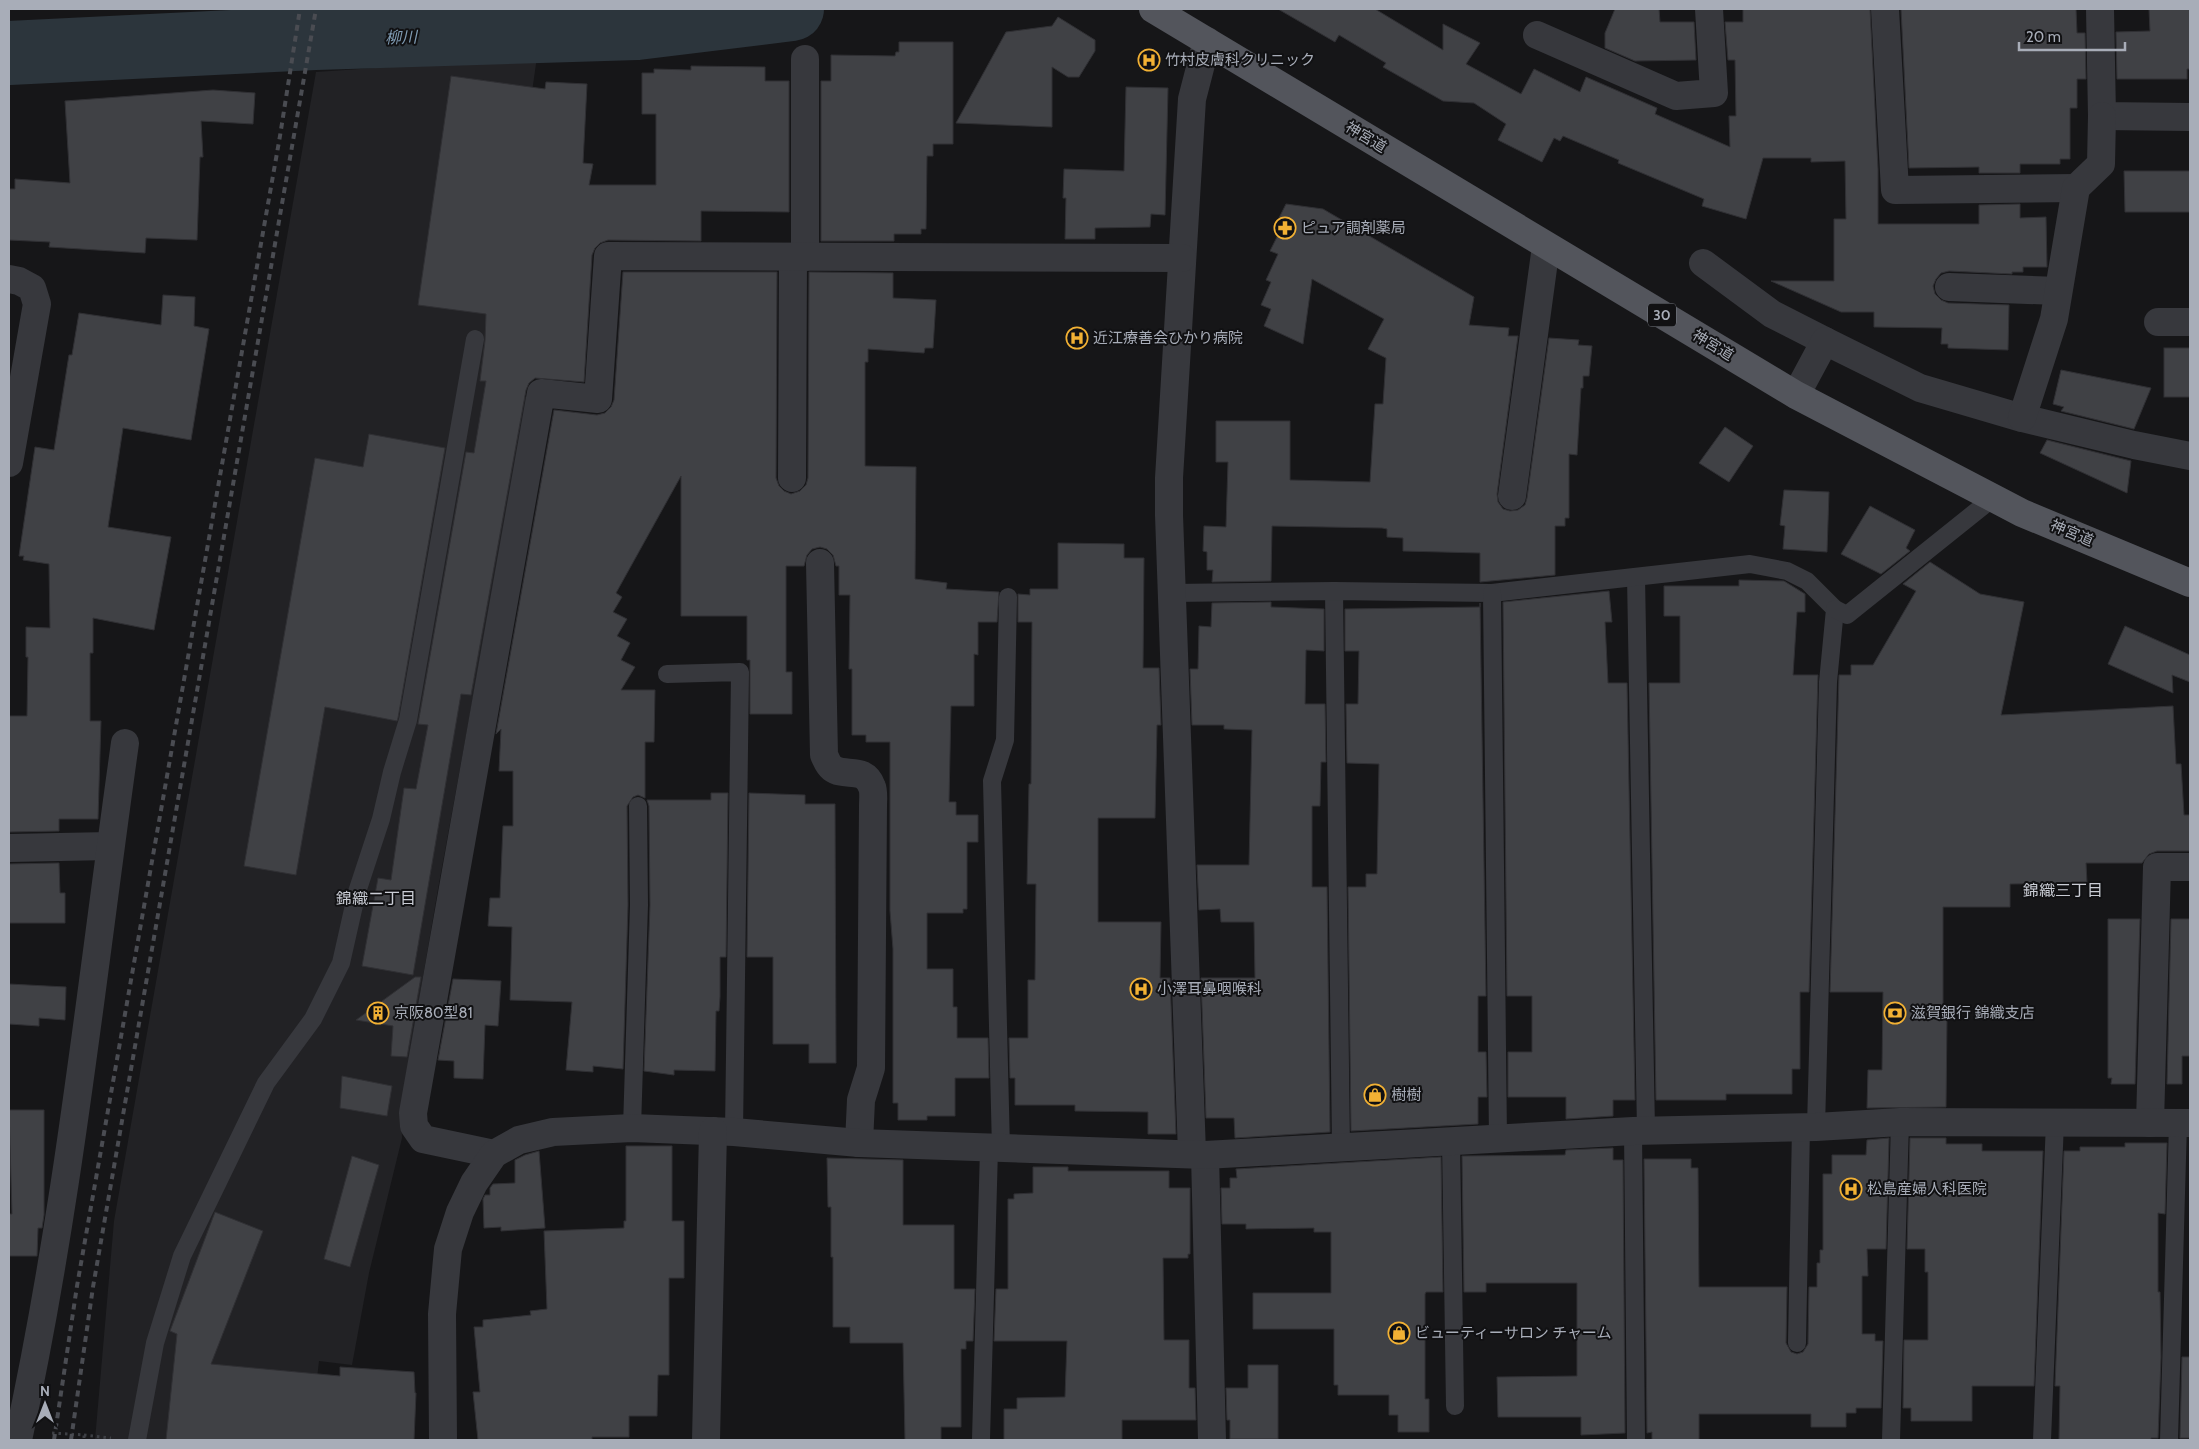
<svg xmlns="http://www.w3.org/2000/svg" width="2199" height="1449" font-family="Cabin,'Noto Sans JP',sans-serif">
	<style>
		.built { fill: #222225 }
		.lines { fill: none; stroke-linecap: round; stroke-linejoin: round }
		.river { stroke: #2c353c; stroke-width: 64 }
		.building { fill: #404145; stroke: #303034 }
		.path { stroke: #3d3f44; stroke-width: 3; stroke-dasharray: 2.5 4; stroke-linecap: butt }
		.lane { stroke: #37383d; stroke-width: 18 }
		.street { stroke: #37383d; stroke-width: 28 }
		.primary { stroke: #53555c; stroke-width: 28 }
		.rail { stroke: #4a4c52; stroke-width: 4; stroke-dasharray: 6 5; stroke-linecap: butt }
		.labels { text-anchor: middle; stroke-width: 4; stroke-linejoin: round; paint-order: stroke }
		.shield { fill: #111113; stroke: #7b7e86; stroke-width: 1 }
		.shield-label { font-size: 14px; font-weight: bold; fill: #a8adb8 }
		.poi-label { font-size: 15px; fill: #a8adb8; stroke: #111113; text-anchor: start }
		.street-label { font-size: 15px; fill: #a8adb8; stroke: #111113 }
		.water-label { font-size: 16px; font-style: italic; fill: #7f9bb3; stroke: #111113 }
		.neighbourhood-label { font-size: 16px; fill: #c9ccd4; stroke: #111113 }
	</style>
	<rect width="100%" height="100%" fill="#161618"/>
	<path class="built" d="M537,57L489,391L528,397L438,889L401,1106L402,1138L369,1273L352,1365L319,1361L310,1440H95L114,1221L316,72Z"/>
	<g class="lines">
		<path class="river" d="M9,53L315,38L637,28L792,9"/>
	</g>
	<g class="building">
		<path d="M1278,9H1375L1443,50V24L1480,43L1466,64L1521,94L1534,69L1580,92L1586,77L1657,108L1655,114L1730,147L1729,116H1736L1735,60H1728L1725,22H1743V9H1870L1878,169V224H1979V205L2020,204V218L2046,217L2047,267H2023V272H2012V274L1949,271L1941,273L1936,279L1933,286L1935,294L1941,300L1948,303L2009,305L2008,350L1948,348V344H1941L1942,328L1874,327V312H1841L1771,281H1834V219H1846L1845,161L1811,162V158H1763L1746,219L1702,206L1704,199L1618,163L1619,160L1563,136L1560,141L1554,138L1542,162L1498,140L1506,124L1474,103L1443,101L1383,67L1386,63L1339,35L1335,42Z"/>
		<path d="M1615,9H1659L1660,22H1694L1696,60L1635,61L1605,48V33Z"/>
		<path d="M1901,9H2076L2077,33H2085L2086,79H2077V108H2070V159H2060V164H2020V173H1979V167L1909,168Z"/>
		<path d="M2149,9H2190V69H2187V79H2117L2116,32L2150,31Z"/>
		<path d="M1058,17L1095,40V51L1079,77H1068L1052,67V127L956,123L1006,32L1052,26Z"/>
		<path d="M899,42H953V144H933V156H927L926,229H921V234H894V241H821V81H831V55L895,56L896,52H899Z"/>
		<path d="M691,66L765,67V81H789V212L701,211V241L608,240L600,243L595,248L592,255L584,382L535,378L529,383L526,390L471,695L461,694L413,975L362,966L378,878L391,880L404,788L416,789L428,725L418,724L466,452L474,453L486,381H480L485,341L486,314L418,305L451,76L545,89L546,82L587,84L583,163L593,164L589,185H656V114H642V73H654V69L691,70Z"/>
		<path d="M1126,87L1168,88L1165,215L1151,214L1150,227L1095,228V239H1065L1066,198H1063L1064,169L1124,171Z"/>
		<path d="M213,90L255,93L253,124L201,121L203,157H200L197,240L146,238L145,253L49,247L50,242L9,240V189H15V179L70,183L65,101Z"/>
		<path d="M2124,171H2190V212H2125Z"/>
		<path d="M1286,204L1323,209L1474,297L1469,325L1509,328L1508,336H1518L1497,494L1498,502L1503,509L1510,511L1518,510L1525,505L1527,498L1549,338L1579,340L1578,345L1592,346L1589,376H1583V388H1581L1577,455L1569,454V518H1565V526H1555V575L1480,582V553L1403,551V538L1387,537V529L1382,528L1272,526L1271,581L1212,582L1213,570H1207V552L1203,551L1204,526L1226,527L1228,462H1216V421H1290V480L1370,482L1375,404H1383L1386,358L1368,349L1384,319L1312,279L1303,344L1264,326L1271,309L1261,305L1271,282L1266,280L1278,254L1270,251L1281,229L1275,226Z"/>
		<path d="M623,272H777L776,478L779,486L784,491L791,494L800,491L806,485L808,478L809,272L893,273V298L936,300L933,348H925L924,353L868,349V362H865V466L916,467L915,579L947,583L946,589L999,592L997,622H978V655L974,654V706H951L949,802H956V815H978V842H967V909H963V913H927V969H953V1007H957V1038H988L989,1078H955V1116H927V1120H898V1103H893V949L890,911V742H866V735H852V669H849L850,595H839V566H836L833,555L827,549L820,547L812,549L807,555L804,566H786V672H792V714H750V660H747V616H681V476L616,593L622,597L613,612L627,619L617,636L630,643L621,660L635,667L621,690H655L654,742H645V798L638,795L633,797L627,806L628,905L623,1069L593,1066V1072L566,1070L572,1002L510,1000L512,927L488,926L490,898H500L503,826H513V771H499L501,729L496,734L554,410L597,415L605,413L611,407L614,400Z"/>
		<path d="M163,295L195,297L194,326L209,329L191,440L123,428L108,527L171,537L154,630L93,618V653H90V721H101L98,819H59V831L9,832V716H27L28,657H26V627L50,628L49,564L23,560L24,556H19L35,447L54,450L69,355H72L79,313L161,325Z"/>
		<rect x="2164" y="348" width="26" height="49"/>
		<path d="M2061,370L2151,388L2134,429L2061,411L2064,407L2053,404Z"/>
		<path d="M1725,427L1753,446L1729,482L1699,463Z"/>
		<path d="M369,434L445,448L398,718L397,721L325,707L296,875L244,866L315,458L363,467Z"/>
		<path d="M2047,440L2131,461L2127,493L2040,453Z"/>
		<path d="M1784,490L1829,492L1827,552L1783,549L1785,526L1780,525Z"/>
		<path d="M1870,506L1915,530L1906,548L1910,551L1881,574L1841,554Z"/>
		<path d="M1058,543L1124,544V558H1144L1143,668H1159L1161,725H1157L1155,818H1098V922H1161L1160,978H1170L1176,1134H1148V1112L1075,1111V1105H1015V1078H1010L1009,1038H1028V980H1035L1036,884H1027L1029,784H1031L1032,622H1018V594L1030,595V589H1058Z"/>
		<path d="M1930,562L1980,594L2024,602L2001,715L2173,706L2176,764H2181L2184,815H2190V851H2157L2149,854L2142,863H2086L2087,883L2010,884V907H1943V1017H1947L1946,1107L1867,1108L1868,1070H1882L1883,992H1830L1839,675H1851V665H1873L1916,591L1903,584Z"/>
		<path d="M1739,580L1784,581L1805,594V612H1797L1793,675H1818L1809,992H1800V1069H1792V1094H1726V1100H1656L1649,683H1680V616H1664V586H1739Z"/>
		<path d="M1609,591L1612,622H1605L1608,683H1627L1635,1100H1613V1116L1566,1119V1097H1508V1052H1532V996H1507L1503,602Z"/>
		<path d="M1271,602V607L1324,609V651L1306,650L1305,704H1325L1326,762H1321L1320,806H1312V887H1327L1330,1132L1235,1138L1234,1118H1206L1201,978H1255L1254,922H1221L1220,909L1199,910L1197,865H1249L1252,730L1224,729V725H1192L1190,669H1198L1199,626L1211,627L1212,603Z"/>
		<path d="M1480,603L1486,996H1478V1052H1486L1487,1097H1478V1124L1351,1131L1348,887H1366V874H1377L1379,764L1347,763L1346,704H1358L1359,651H1345V609L1480,607Z"/>
		<path d="M2125,626L2190,655V682L2172,675L2173,693L2108,664Z"/>
		<path d="M711,793H728L726,957H720V997L719,1011H716L715,1071L674,1070V1075L644,1071L650,905L649,806L647,800H711Z"/>
		<path d="M749,793L805,795V804H835L836,1063H809V1044H773V957H747Z"/>
		<path d="M59,863L60,893H65V923H9V864Z"/>
		<path d="M2108,919H2140L2135,1084H2111L2112,1078H2108Z"/>
		<path d="M2171,919H2190V1056H2182V1084H2167Z"/>
		<path d="M415,977H421L407,1057L391,1056L393,1026L356,1020Z"/>
		<path d="M453,979L501,981L498,1026L485,1025L483,1079L454,1078V1061L438,1060Z"/>
		<path d="M9,984L66,987L65,1020L39,1018V1026L9,1024Z"/>
		<path d="M342,1076L392,1086L387,1116L340,1108Z"/>
		<path d="M9,1110H44V1215L42,1228H38L37,1256H9V1214H12Z"/>
		<path d="M1889,1138L1886,1249H1867L1868,1276H1862V1334H1875V1341H1883L1881,1408H1856V1413H1846V1427H1811V1414H1699V1440H1652V1432L1647,1433L1644,1159H1691V1168H1698L1699,1287H1787L1786,1343L1791,1352L1797,1354L1803,1352L1808,1344L1809,1287H1817V1263H1820V1250H1823V1174H1832V1155H1866L1867,1140Z"/>
		<path d="M1910,1138H1946V1144H1982V1151H2043L2034,1386H1972V1421H1911V1408H1903L1904,1340H1928V1272H1925V1249H1907Z"/>
		<path d="M2125,1143H2167L2165,1214L2158,1213V1292H2160L2161,1357L2158,1438H2151V1440H2059L2060,1386H2055L2064,1151H2080V1147H2125Z"/>
		<path d="M626,1146H672V1221H684V1278H669V1375H658L657,1416H629V1437H592V1440H478L473,1392H480L474,1327H483V1320L531,1315L530,1311L547,1309L544,1231L624,1228V1221H626Z"/>
		<path d="M1613,1148V1160H1623L1625,1433L1581,1435V1417H1498L1497,1377L1577,1376V1283H1486V1292H1464L1462,1156L1565,1155L1566,1150Z"/>
		<path d="M539,1151L545,1228L501,1231V1227L484,1228L483,1199L485,1195H490V1188L493,1184L515,1183V1160L525,1155Z"/>
		<path d="M352,1156L379,1165L350,1267L324,1259Z"/>
		<path d="M1441,1157L1443,1292H1426L1425,1294V1399H1429V1432H1398V1415H1389V1395H1338V1385H1334V1329H1253V1293H1331V1232H1314V1228L1246,1229V1224H1222L1221,1188H1230V1178H1237L1236,1169Z"/>
		<path d="M827,1158L903,1160V1225H954V1289H975L973,1341H966V1349H961V1427H941V1440H905L903,1343H850V1327H833V1257H831V1207H828Z"/>
		<path d="M1033,1167H1068V1171H1169V1188H1190V1254H1188V1258H1163L1164,1340H1189V1388H1195L1196,1420H1122V1440H1004V1409H1017V1398L1065,1397L1067,1341H994L996,1289H1008V1199H1014V1194L1033,1193Z"/>
		<path d="M215,1212L263,1231L211,1364L340,1376V1367L414,1372L415,1393H416L414,1440H166L177,1334L170,1331Z"/>
		<path d="M2182,1357H2190V1438H2180Z"/>
		<path d="M1248,1365H1278V1439H1230V1420H1227L1226,1388H1248Z"/>
	</g>
	<g class="lines">
		<g class="path">
			<path d="M52,1433L84,1435V1440"/>
			<path d="M84,1435L111,1438"/>
		</g>
		<g class="lane">
			<path d="M1636,577L1646,1130"/>
			<path d="M1334,591L1341,1147"/>
			<path d="M1172,593L1334,591L1492,593L1750,564L1787,571L1807,581L1835,609L1828,682L1816,1127"/>
			<path d="M1492,593L1498,1139"/>
			<path d="M1835,609L1847,615L1993,498"/>
			<path d="M667,674L740,672L734,1132"/>
			<path d="M632,1128L639,905L638,806"/>
			<path d="M1633,1131L1636,1440"/>
			<path d="M1451,1141L1455,1406"/>
			<path d="M1001,1149L992,781L1005,740L1008,597"/>
			<path d="M1797,1343L1801,1127"/>
			<path d="M981,1439L989,1149"/>
			<path d="M137,1440L155,1343L182,1256L266,1083L313,1019L341,963L357,892L381,819L392,772L408,720L475,339"/>
			<path d="M1891,1440L1900,1122"/>
			<path d="M2042,1440L2055,1122"/>
			<path d="M2169,1440L2178,1123"/>
		</g>
		<g class="street">
			<path d="M1885,9L1895,190L2076,188"/>
			<path d="M2100,9L2102,116L2190,117"/>
			<path d="M1537,35L1676,96L1714,93L1709,9"/>
			<path d="M805,257V59"/>
			<path d="M1703,263L1772,314L1825,341"/>
			<path d="M9,279L19,281L32,288L37,304L9,463"/>
			<path d="M1949,287L2058,291"/>
			<path d="M2158,322H2190"/>
			<path d="M1796,395L1825,341L1920,388L2022,418L2134,445L2190,456"/>
			<path d="M2022,418L2054,319L2076,188L2101,164L2102,116"/>
			<path d="M792,478L793,258"/>
			<path d="M1512,496L1546,246"/>
			<path d="M820,563L824,755C826,759 828,765 832,768C845,778 864,765 872,787C874,792 873,800 873,806L871,1068L861,1100L859,1143"/>
			<path d="M9,848L110,846"/>
			<path d="M2150,1123L2157,867H2190"/>
			<path d="M1192,1153L1169,515V478L1192,99L1207,41"/>
			<path d="M494,1154L423,1139L414,1126L413,1113L541,393L598,399L608,256L1182,258"/>
			<path d="M1205,1155L1212,1440"/>
			<path d="M18,1440C68,1211 92,976 125,743"/>
			<path d="M443,1440L442,1314L448,1249L460,1212L474,1183L494,1154L519,1140L553,1132L632,1128L734,1132L859,1143L1205,1155L1633,1131L1816,1127L1900,1122L2190,1123"/>
			<path d="M706,1440L713,1131"/>
		</g>
		<path class="primary" d="M1153,9L1796,395L2022,513L2190,583"/>
		<g class="rail">
			<path d="M54,1440L77,1286L280,136L300,9"/>
			<path d="M71,1440L93,1287L316,9"/>
		</g>
	</g>
	<defs>
		<g id="hospital-ring" transform="scale(1.125)"><circle r="9.5" fill="#111113" stroke="#f2b134" stroke-width="1.5"/><path d="M-5-5h3v3.5h4V-5h3V5h-3V1.5h-4V5h-3Z" fill="#f2b134"/></g>
		<g id="pharmacy-ring" transform="scale(1.125)"><circle r="9.5" fill="#111113" stroke="#f2b134" stroke-width="1.5"/><path d="M-2-6h4v4h4v4h-4v4h-4v-4h-4v-4h4Z" fill="#f2b134"/></g>
		<g id="building-ring" transform="scale(1.125)"><circle r="9.5" fill="#111113" stroke="#f2b134" stroke-width="1.5"/><path d="M-4-6H4V6H1V3H-1V6H-4ZM-2.5-4.3h1.7v1.8h-1.7ZM.8-4.3h1.7v1.8H.8ZM-2.5-1h1.7V.8h-1.7ZM.8-1h1.7V.8H.8Z" fill="#f2b134"/></g>
		<g id="bank-ring" transform="scale(1.125)"><circle r="9.5" fill="#111113" stroke="#f2b134" stroke-width="1.5"/><path d="M-6-4H6V4H-6ZM0-2.3a2.3 2.3 0 1 0 0 4.6a2.3 2.3 0 1 0 0-4.6Z" fill="#f2b134"/></g>
		<g id="shop-ring" transform="scale(1.125)"><circle r="9.5" fill="#111113" stroke="#f2b134" stroke-width="1.5"/><path d="M-5-2.5h2.3a2.7 3.5 0 0 1 5.4 0H5L5.5 6h-11ZM-1.5-2.5h3a1.5 2.3 0 0 0-3 0Z" fill="#f2b134"/></g>
	</defs>
	<g fill-rule="evenodd">
		<use href="#hospital-ring" x="1149" y="60"/>
		<use href="#pharmacy-ring" x="1285" y="228"/>
		<use href="#hospital-ring" x="1077" y="338"/>
		<use href="#hospital-ring" x="1141" y="989"/>
		<use href="#building-ring" x="378" y="1013"/>
		<use href="#bank-ring" x="1895" y="1013"/>
		<use href="#shop-ring" x="1375" y="1095"/>
		<use href="#hospital-ring" x="1851" y="1189"/>
		<use href="#shop-ring" x="1399" y="1333"/>
	</g>
	<g class="labels">
		<rect class="shield" x="1648" y="303.5" width="28" height="23" rx="4"/>
		<g class="shield-label">
			<text x="1662" y="320">30</text>
		</g>
		<g class="poi-label">
			<text x="1165" y="65">竹村皮膚科クリニック</text>
			<text x="1301" y="233">ピュア調剤薬局</text>
			<text x="1093" y="343">近江療善会ひかり病院</text>
			<text x="1157" y="994">小澤耳鼻咽喉科</text>
			<text x="394" y="1018">京阪80型81</text>
			<text x="1911" y="1018">滋賀銀行 錦織支店</text>
			<text x="1391" y="1100">樹樹</text>
			<text x="1867" y="1194">松島産婦人科医院</text>
			<text x="1415" y="1338">ビューティーサロン チャーム</text>
		</g>
		<g class="street-label">
			<text transform="translate(1366 137) rotate(31)" y="5">神宮道</text>
			<text transform="translate(1713 345) rotate(31)" y="5">神宮道</text>
			<text transform="translate(2072 533) rotate(23)" y="5">神宮道</text>
		</g>
		<g class="water-label">
			<text transform="translate(401 37) rotate(-2)" y="6">柳川</text>
		</g>
		<g class="neighbourhood-label">
			<text x="2063" y="896">錦織三丁目</text>
			<text x="376" y="904">錦織二丁目</text>
		</g>
	</g>
	<rect width="2199" height="1449" fill="none" stroke="#a8adb8" stroke-width="20"/>
	<g transform="translate(45 1404)" stroke="#111113" stroke-width="4" paint-order="stroke">
	<path d="M0-4L9 19L0 12L-9 19Z" fill="#a8adb8"/>
	<text y="-8" font-size="14" font-weight="bold" text-anchor="middle" fill="#a8adb8">N</text>
	</g>
	<path d="M2019 42v8h106v-8" fill="none" stroke="#a8adb8" stroke-width="2.5"/>
	<text x="2026" y="42" font-size="15" fill="#a8adb8" stroke="#111113" stroke-width="4" paint-order="stroke">20 m</text>
</svg>
